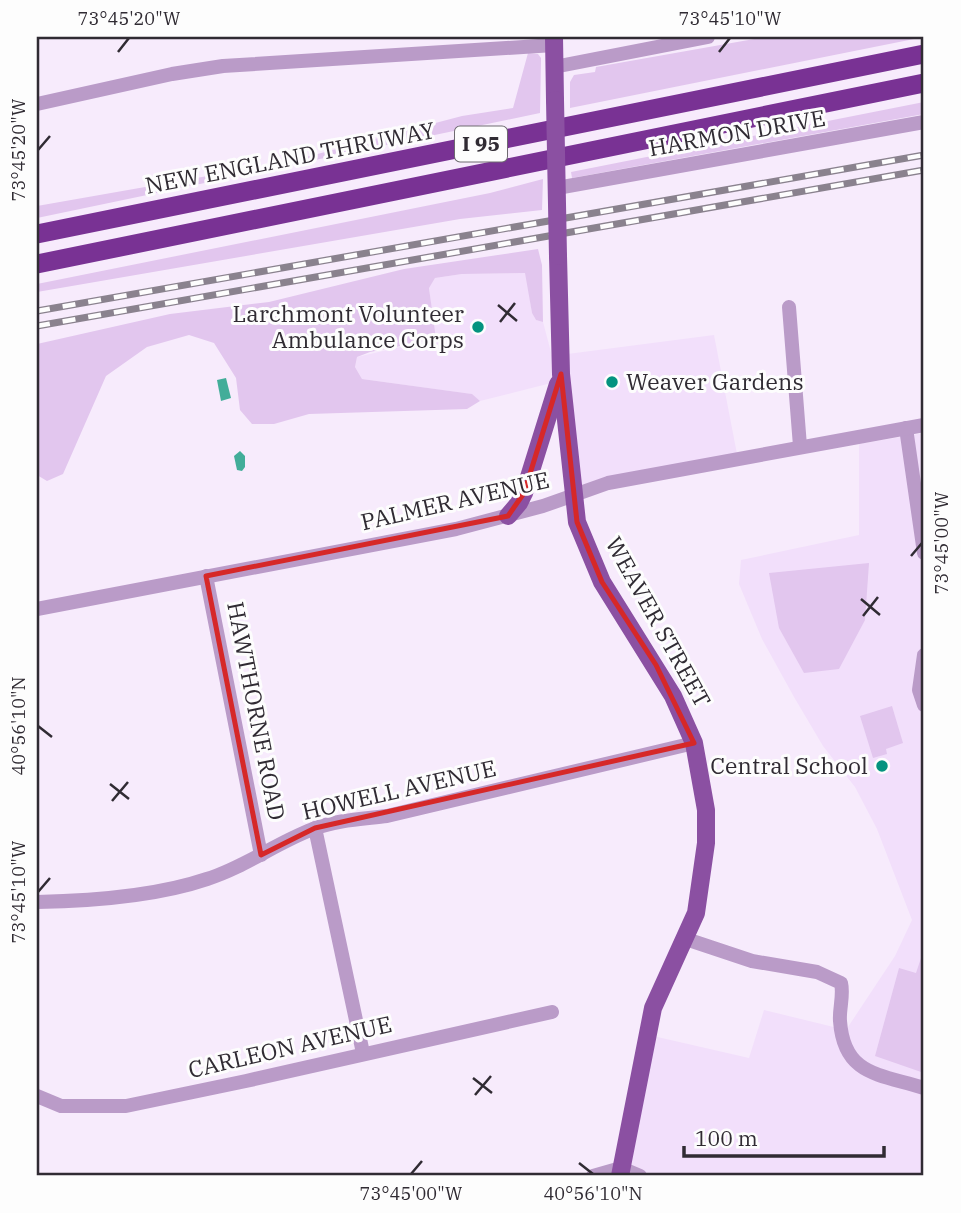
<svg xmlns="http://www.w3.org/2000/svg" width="961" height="1213" font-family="'IBM Plex Serif',serif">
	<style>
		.built { fill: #f2dffb }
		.green { fill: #e2c6ee }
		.water { fill: #42ad99 }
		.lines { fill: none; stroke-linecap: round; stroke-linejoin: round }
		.minor { stroke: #ba9bc8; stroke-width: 14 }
		.major { stroke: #8b50a2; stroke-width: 18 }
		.highway { stroke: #793294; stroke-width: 19 }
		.rail-casing { stroke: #8a828e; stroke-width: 7 }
		.rail { stroke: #fdfdfd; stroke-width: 4.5; stroke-dasharray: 13; stroke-linecap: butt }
		.major-bridge { stroke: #8b50a2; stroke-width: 18 }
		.marked { fill: none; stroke: #d62828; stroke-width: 5; stroke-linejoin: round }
		.ticks { fill: none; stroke: #302b33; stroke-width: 2.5 }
		.poi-dot { fill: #04937f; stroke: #fdfdfd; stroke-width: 2.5 }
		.labels { text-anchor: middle; stroke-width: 6; stroke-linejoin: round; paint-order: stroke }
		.shield { fill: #fdfdfd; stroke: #6e6a70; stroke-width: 2 }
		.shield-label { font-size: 21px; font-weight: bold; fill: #302b33 }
		.street-label { font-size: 23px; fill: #302b33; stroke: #fdfdfd }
		.poi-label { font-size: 23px; fill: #302b33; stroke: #fdfdfd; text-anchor: end }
		.neatline { fill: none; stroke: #302b33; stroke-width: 2.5 }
		.ticks-label { font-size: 18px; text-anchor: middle; fill: #302b33 }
	</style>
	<rect width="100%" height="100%" fill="#f7ebfc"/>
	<g class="built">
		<path d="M526,273L532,313L536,320L543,322L552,356L714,335L737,454L578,487L563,380L480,401L471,394L362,379L355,367L357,357L435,339L429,287L435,278L462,274Z"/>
		<path d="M924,433V1176H613L640,1033L749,1058L764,1010L846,1030L895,956L912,920L877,829L855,787L823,746L794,697L762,639L739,584L741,560L859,535V444Z"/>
	</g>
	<g class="green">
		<path d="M766,37H924L570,108V82L574,75L595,72L596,67Z"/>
		<path d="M528,53L538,54L541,58L540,113L37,218V206L287,162L462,116L513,108Z"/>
		<path d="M924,102V114L572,178L571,172Z"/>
		<path d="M543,179L542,210L460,219L37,292V284L490,193Z"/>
		<path d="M538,249L542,265L543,322L536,320L532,313L525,273L462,274L435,278L429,288L436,339L370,352L357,357L355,367L362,379L472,394L480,401L467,409L309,414L274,424H252L240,410L236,378L214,343L189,335L147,347L106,376L63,474L47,481L37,475V344L170,314L269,302L404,269Z"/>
		<path d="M869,563L865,620L839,669L804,673L779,628L769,573Z"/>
		<path d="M892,706L903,743L886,749L887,754L873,758L860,716Z"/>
		<path d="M924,949V1073L875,1056L899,968L916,973Z"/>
	</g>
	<g class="water">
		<path d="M226,378L231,398L221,401L217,380Z"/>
		<path d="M240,451L245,456V467L242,471L237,470L234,456Z"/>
	</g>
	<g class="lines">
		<g class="minor">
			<path d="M554,67L708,37"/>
			<path d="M37,104L172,74L223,66L554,45"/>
			<path d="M557,188L924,122"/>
			<path d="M789,307L800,446"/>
			<path d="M906,428L924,553"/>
			<path d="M206,576L261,855"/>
			<path d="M37,609L456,529L543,506L608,483L924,425"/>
			<path d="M924,655L919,690L924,705"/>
			<path d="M315,828L363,1053"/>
			<path d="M37,902C89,901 157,896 207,879C245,867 276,843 313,829C336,820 363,819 387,816L694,743"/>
			<path d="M686,939L752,961L817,972L841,983C844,995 839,1009 840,1021C844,1076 880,1074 924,1088"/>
			<path d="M37,1096L61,1106H126L246,1081L552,1012"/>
			<path d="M593,1176L621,1168L640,1176"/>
		</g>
		<g class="major">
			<path d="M554,37L555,100"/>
			<path d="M558,256L561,374L577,522L602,582L673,696L694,743L706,810V843L696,913L653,1008L620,1176"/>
			<path d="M508,516L519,503L524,493L558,384"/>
		</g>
		<g class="highway">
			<path d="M37,234L924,54"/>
			<path d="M37,264L924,83"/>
		</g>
		<g class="rail-casing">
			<g id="rail">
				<path d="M37,311L924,155"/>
				<path d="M37,326L924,170"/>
			</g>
		</g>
		<use href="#rail" class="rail"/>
		<path class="major-bridge" d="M555,100L558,256"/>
	</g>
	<path class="marked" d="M561,374L577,522L602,582L656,665L694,743L315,828L261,855L206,576L508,516L524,493Z"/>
	<path class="ticks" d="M118,52L129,38M719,52L730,38M38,150L50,136M498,305L517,321M500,322L515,303M911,556L922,543M861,599L880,615M863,616L878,597M38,726L52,737M110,784L129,799M112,801L128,782M38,892L50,878M473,1078L492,1093M475,1095L491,1076M579,1163L593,1174M411,1174L422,1161"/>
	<g class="poi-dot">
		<circle cx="478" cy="327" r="7"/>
		<circle cx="612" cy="382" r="7"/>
		<circle cx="882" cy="766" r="7"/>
	</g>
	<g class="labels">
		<rect class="shield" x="455" y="126.5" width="52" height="35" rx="5"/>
		<g class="shield-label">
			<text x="481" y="151">I 95</text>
		</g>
		<g class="street-label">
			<text transform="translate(737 133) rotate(-10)" y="8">HARMON DRIVE</text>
			<text transform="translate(290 158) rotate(-11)" y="8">NEW ENGLAND THRUWAY</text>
			<text transform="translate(455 501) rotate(-13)" y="8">PALMER AVENUE</text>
			<text transform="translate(658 622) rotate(61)" y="8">WEAVER STREET</text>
			<text transform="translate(256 711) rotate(79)" y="8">HAWTHORNE ROAD</text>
			<text transform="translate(399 790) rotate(-13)" y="8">HOWELL AVENUE</text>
			<text transform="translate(290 1047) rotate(-13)" y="8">CARLEON AVENUE</text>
		</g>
		<g class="poi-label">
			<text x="464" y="322">Larchmont Volunteer<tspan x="464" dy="26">Ambulance Corps</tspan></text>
			<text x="626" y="390" text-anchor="start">Weaver Gardens</text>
			<text x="868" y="774">Central School</text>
		</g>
	</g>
	<rect width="961" height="1213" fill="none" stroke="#fdfdfd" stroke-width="77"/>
	<path d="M684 1146v10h200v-10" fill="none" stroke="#302b33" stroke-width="3.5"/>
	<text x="695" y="1146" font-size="21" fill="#302b33" stroke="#fdfdfd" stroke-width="5" paint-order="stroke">100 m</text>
	<rect x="38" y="38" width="884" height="1136" class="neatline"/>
	<g class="ticks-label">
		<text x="129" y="25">73°45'20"W</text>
		<text x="730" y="25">73°45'10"W</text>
		<text transform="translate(19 150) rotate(-90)" y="6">73°45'20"W</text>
		<text transform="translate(942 543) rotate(-90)" y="6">73°45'00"W</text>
		<text transform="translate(19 726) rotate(-90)" y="6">40°56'10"N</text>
		<text transform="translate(19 892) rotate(-90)" y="6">73°45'10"W</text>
		<text x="411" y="1200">73°45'00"W</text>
		<text x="593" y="1200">40°56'10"N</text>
	</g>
</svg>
